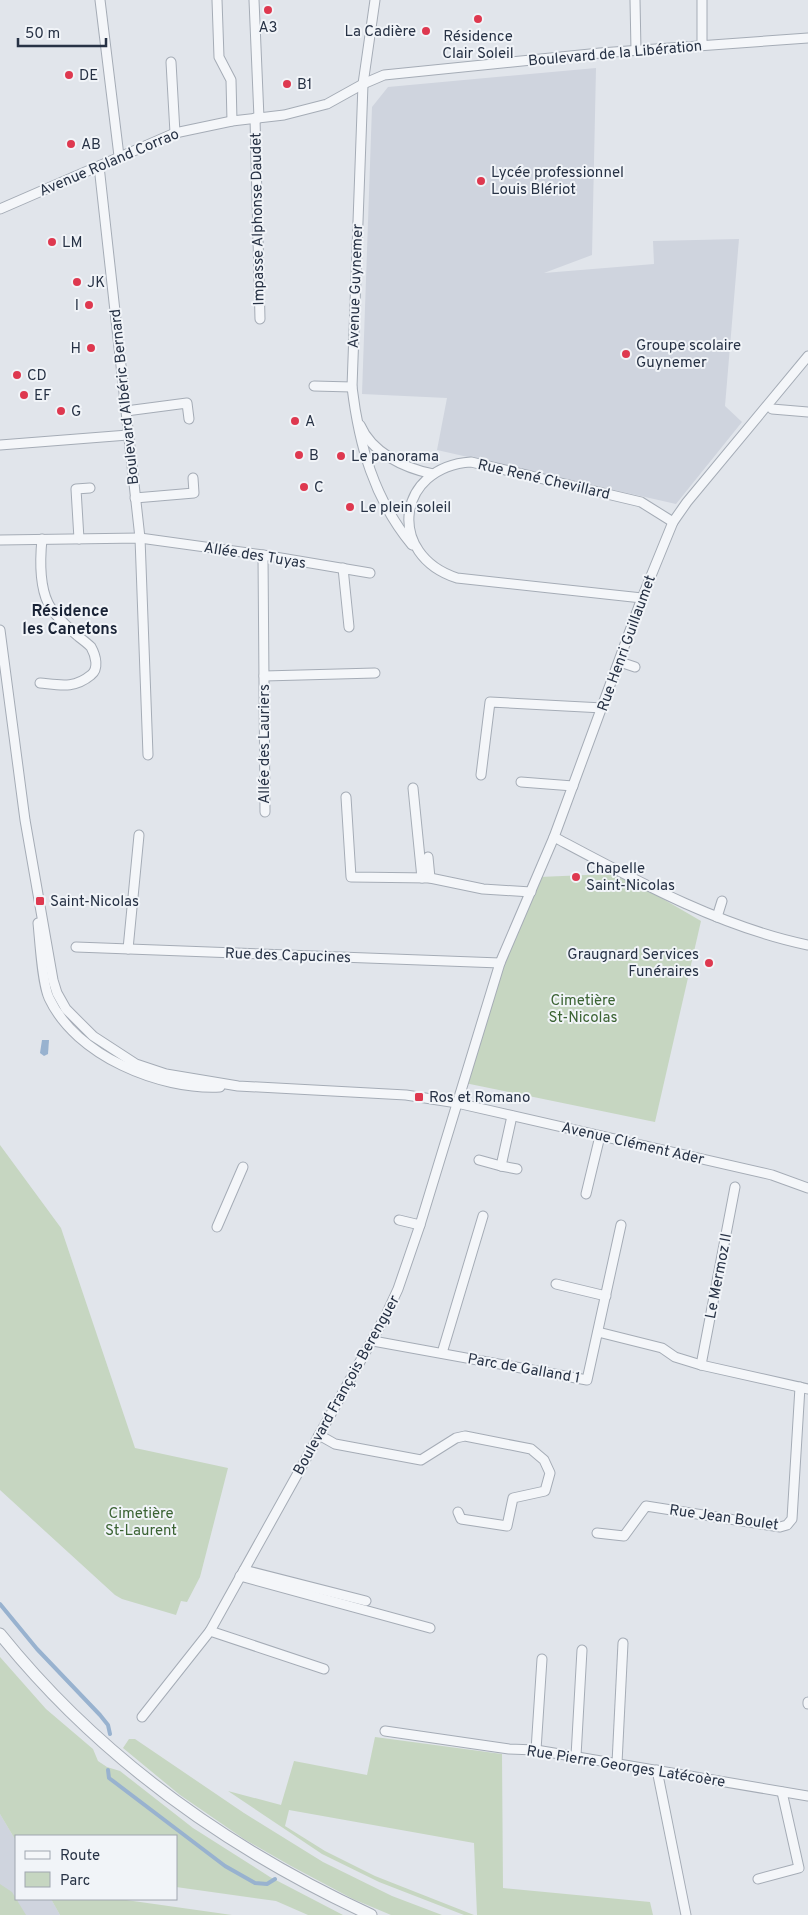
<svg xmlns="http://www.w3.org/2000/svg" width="808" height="1915" font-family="Overpass,sans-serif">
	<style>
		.built { fill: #cfd4de }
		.green { fill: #c6d6c1 }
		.water { fill: #98b2cf }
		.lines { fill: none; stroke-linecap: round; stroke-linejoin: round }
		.stream { stroke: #98b2cf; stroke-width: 4 }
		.minor-casing { stroke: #a5acb6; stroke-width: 11 }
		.tertiary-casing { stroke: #a5acb6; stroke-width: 13 }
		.minor { stroke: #f4f6f9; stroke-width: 9 }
		.tertiary { stroke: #f4f6f9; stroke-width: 11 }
		.poi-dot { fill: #de384f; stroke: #f1f4f8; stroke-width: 2 }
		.labels { text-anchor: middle; stroke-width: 4; stroke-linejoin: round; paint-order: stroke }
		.poi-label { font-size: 15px; fill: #273245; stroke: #f1f4f8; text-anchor: start }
		.street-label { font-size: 15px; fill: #273245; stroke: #f1f4f8 }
		.park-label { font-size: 15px; fill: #3b6333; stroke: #f1f4f8 }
		.neighbourhood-label { font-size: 16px; font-weight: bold; fill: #192336; stroke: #f1f4f8 }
	</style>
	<rect width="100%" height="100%" fill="#e1e5eb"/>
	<g class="built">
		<path d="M596,68L592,255L544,273L654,264L653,241L739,239L725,406L742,422L676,504L437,450L447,398L362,394L372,107L388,87Z"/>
		<path d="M0,1814L16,1841V1899H51L60,1915H0Z"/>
	</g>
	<g class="green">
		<path d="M610,874L639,885L701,921L655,1122L460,1082L490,983L539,877Z"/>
		<path d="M0,1145L61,1228L135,1448L228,1468L200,1577L187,1602L181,1601L176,1615L122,1599L115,1595L0,1490Z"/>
		<path d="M0,1657L46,1709L93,1749L98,1761L107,1767L120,1771L193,1828L270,1877L343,1915H308L276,1901L176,1887V1836H16V1841L0,1814Z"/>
		<path d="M375,1737L502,1754L503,1888L650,1902L653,1915H477L474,1843L289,1810L285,1826L325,1851L375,1876L474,1915H464L379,1882L322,1854L228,1791L281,1805L294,1761L367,1775Z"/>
		<path d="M129,1739H135L244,1813L323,1862L392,1896L442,1915H391L353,1899L291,1866L244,1839L180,1795L123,1748Z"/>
		<path d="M0,1884L12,1892L26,1915H0Z"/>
		<path d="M51,1899H119L232,1915H60Z"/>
	</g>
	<path class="water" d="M42,1040H49L48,1054L44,1056L40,1053Z"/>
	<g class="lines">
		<g class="stream">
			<path d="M0,1604L37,1649L100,1715L108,1725L110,1734"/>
			<path d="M108,1770L109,1778L225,1866L255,1883L267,1884L275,1879"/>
		</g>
		<g class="minor-casing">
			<g id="minor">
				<path d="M100,0L119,156"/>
				<path d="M217,0L219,57L231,80L232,121"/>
				<path d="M254,0L259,118"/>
				<path d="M375,0L363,84L352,387C359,445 374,499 412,545"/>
				<path d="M635,0L636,50"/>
				<path d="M702,0V45"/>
				<path d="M171,62L175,133"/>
				<path d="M255,118L260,319"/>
				<path d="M99,166L140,538L148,755"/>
				<path d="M0,209L175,133L232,121L284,115L327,104L363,84L384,75L600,53L808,38"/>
				<path d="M314,386L352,387"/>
				<path d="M772,409L808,412"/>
				<path d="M126,411L187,403L189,419"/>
				<path d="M360,425C372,453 404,468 433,474"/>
				<path d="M0,445L128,435"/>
				<path d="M135,498L194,493L193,478"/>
				<path d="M79,539L76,489L90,488"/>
				<path d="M0,540L140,538L263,555L370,573"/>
				<path d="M263,555L265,812"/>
				<path d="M343,568L349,627"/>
				<path d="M642,598L457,578C386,555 396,467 471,462L641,502L673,522"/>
				<path d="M0,630L25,820L53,980L57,993L66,1009L93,1036L136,1064L166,1074L238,1086L406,1095L457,1103L772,1175L808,1188"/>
				<path d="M620,662L635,667"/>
				<path d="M264,676L375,673"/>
				<path d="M40,683C60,685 74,689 91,675C99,669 96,656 91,647C88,644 83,640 79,637C69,628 55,617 48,603C39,584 40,559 42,539"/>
				<path d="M481,775L490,702L603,708"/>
				<path d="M521,782L573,786"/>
				<path d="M413,788L422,878"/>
				<path d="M346,797L351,877L430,878L483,889L531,892"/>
				<path d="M554,837C633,879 720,927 808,945"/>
				<path d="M428,857L430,878"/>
				<path d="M717,917L722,901"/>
				<path d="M38,923C40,942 42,983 49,998C76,1056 160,1090 220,1087"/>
				<path d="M76,947L500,963"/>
				<path d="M128,949L139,835"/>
				<path d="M479,1160L501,1166L512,1116"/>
				<path d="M501,1166L517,1169"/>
				<path d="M586,1194L600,1136"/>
				<path d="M399,1220L420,1225"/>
				<path d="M217,1227L243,1167"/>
				<path d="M556,1284L606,1296"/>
				<path d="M598,1332L662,1348L675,1357L701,1365L808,1389"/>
				<path d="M373,1341L587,1380L621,1225"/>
				<path d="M442,1353L483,1216"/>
				<path d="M701,1365L735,1187"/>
				<path d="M319,1435L335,1444L421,1460L456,1438L465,1436L531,1449L544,1460L550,1473L545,1491L513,1498L507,1526L461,1519L458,1512"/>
				<path d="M597,1533L624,1536L646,1506L780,1527L787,1525L792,1519L800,1387"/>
				<path d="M244,1570L366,1601"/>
				<path d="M240,1576L430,1628"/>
				<path d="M210,1631L324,1669"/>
				<path d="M808,1702V1704"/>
				<path d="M142,1717L210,1631L386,1315L398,1289L420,1225L500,963L554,837L642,598L673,522L687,502L808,356"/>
				<path d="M385,1731L509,1749L536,1750L808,1796"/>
				<path d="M536,1750L542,1659"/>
				<path d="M576,1756L582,1650"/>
				<path d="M617,1763L623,1643"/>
				<path d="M657,1770L686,1915"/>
				<path d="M758,1879L799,1868L782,1792"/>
			</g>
		</g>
		<g class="tertiary-casing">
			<path id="tertiary" d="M0,1634C99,1757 228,1849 371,1915"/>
		</g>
		<use href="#minor" class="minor"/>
		<use href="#tertiary" class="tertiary"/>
	</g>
	<g class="poi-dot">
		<circle cx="268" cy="10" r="5"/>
		<circle cx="478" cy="19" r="5"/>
		<circle cx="426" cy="31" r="5"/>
		<circle cx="69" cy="75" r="5"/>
		<circle cx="287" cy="84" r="5"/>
		<circle cx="71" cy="144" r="5"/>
		<circle cx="481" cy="181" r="5"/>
		<circle cx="52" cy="242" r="5"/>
		<circle cx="77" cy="282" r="5"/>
		<circle cx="89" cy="305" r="5"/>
		<circle cx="91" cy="348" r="5"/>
		<circle cx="626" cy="354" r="5"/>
		<circle cx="17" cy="375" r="5"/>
		<circle cx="24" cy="395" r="5"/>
		<circle cx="61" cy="411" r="5"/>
		<circle cx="295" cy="421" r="5"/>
		<circle cx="299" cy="455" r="5"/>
		<circle cx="341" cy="456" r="5"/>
		<circle cx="304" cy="487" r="5"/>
		<circle cx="350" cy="507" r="5"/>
		<circle cx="576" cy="877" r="5"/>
		<rect x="35" y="896" width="10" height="10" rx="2.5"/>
		<circle cx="709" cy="963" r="5"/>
		<rect x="414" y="1092" width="10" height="10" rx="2.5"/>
	</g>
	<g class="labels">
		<g class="poi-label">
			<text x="268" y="32" text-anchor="middle">A3</text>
			<text x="416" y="36" text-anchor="end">La Cadière</text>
			<text x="478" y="41" text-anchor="middle">Résidence<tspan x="478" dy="17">Clair Soleil</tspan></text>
			<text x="79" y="80">DE</text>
			<text x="297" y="89">B1</text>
			<text x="81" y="149">AB</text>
			<text x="491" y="177">Lycée professionnel<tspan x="491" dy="17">Louis Blériot</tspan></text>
			<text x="62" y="247">LM</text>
			<text x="87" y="287">JK</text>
			<text x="79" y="310" text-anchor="end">I</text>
			<text x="636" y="350">Groupe scolaire<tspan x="636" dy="17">Guynemer</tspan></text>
			<text x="81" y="353" text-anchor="end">H</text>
			<text x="27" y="380">CD</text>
			<text x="34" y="400">EF</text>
			<text x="71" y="416">G</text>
			<text x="305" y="426">A</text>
			<text x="309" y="460">B</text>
			<text x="351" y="461">Le panorama</text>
			<text x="314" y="492">C</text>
			<text x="360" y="512">Le plein soleil</text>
			<text x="586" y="873">Chapelle<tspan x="586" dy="17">Saint-Nicolas</tspan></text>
			<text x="50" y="906">Saint-Nicolas</text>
			<text x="699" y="959" text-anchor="end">Graugnard Services<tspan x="699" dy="17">Funéraires</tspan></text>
			<text x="429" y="1102">Ros et Romano</text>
		</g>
		<g class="street-label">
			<text transform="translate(615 53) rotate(-5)" y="5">Boulevard de la Libération</text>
			<text transform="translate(109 162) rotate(-23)" y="5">Avenue Roland Corrao</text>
			<text transform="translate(257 219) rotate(-91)" y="5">Impasse Alphonse Daudet</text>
			<text transform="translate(355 286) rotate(-88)" y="5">Avenue Guynemer</text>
			<text transform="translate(124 397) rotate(-96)" y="5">Boulevard Albéric Bernard</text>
			<text transform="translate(544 479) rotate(13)" y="5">Rue René Chevillard</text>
			<text transform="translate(255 555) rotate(9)" y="5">Allée des Tuyas</text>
			<text transform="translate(626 643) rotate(-70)" y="5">Rue Henri Guillaumet</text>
			<text transform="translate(264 744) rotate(-90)" y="5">Allée des Lauriers</text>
			<text transform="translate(288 955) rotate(2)" y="5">Rue des Capucines</text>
			<text transform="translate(633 1143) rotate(13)" y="5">Avenue Clément Ader</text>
			<text transform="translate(718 1276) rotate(-79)" y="5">Le Mermoz II</text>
			<text transform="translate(524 1368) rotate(10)" y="5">Parc de Galland 1</text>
			<text transform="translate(346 1385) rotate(-61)" y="5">Boulevard François Berenguer</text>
			<text transform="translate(724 1517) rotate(8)" y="5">Rue Jean Boulet</text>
			<text transform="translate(626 1766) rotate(9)" y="5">Rue Pierre Georges Latécoère</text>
		</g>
		<g class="park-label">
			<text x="583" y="1005">Cimetière<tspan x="583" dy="17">St-Nicolas</tspan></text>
			<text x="141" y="1518">Cimetière<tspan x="141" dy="17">St-Laurent</tspan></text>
		</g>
		<g class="neighbourhood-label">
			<text x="70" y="616">Résidence<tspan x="70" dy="18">les Canetons</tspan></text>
		</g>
	</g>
	<rect x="15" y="1835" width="162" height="65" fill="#f1f4f8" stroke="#a0a6b0"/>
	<rect x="25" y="1851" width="25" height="8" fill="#f4f6f9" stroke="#a0a6b0"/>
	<text x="60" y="1860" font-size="15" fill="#273245">Route</text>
	<rect x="25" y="1872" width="25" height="15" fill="#c6d6c1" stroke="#a0a6b0"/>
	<text x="60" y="1885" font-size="15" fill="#273245">Parc</text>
	<path d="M18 38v8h88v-8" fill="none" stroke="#273245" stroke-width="2.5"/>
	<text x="25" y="38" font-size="15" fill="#273245" stroke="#f1f4f8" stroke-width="4" paint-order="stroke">50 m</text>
</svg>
